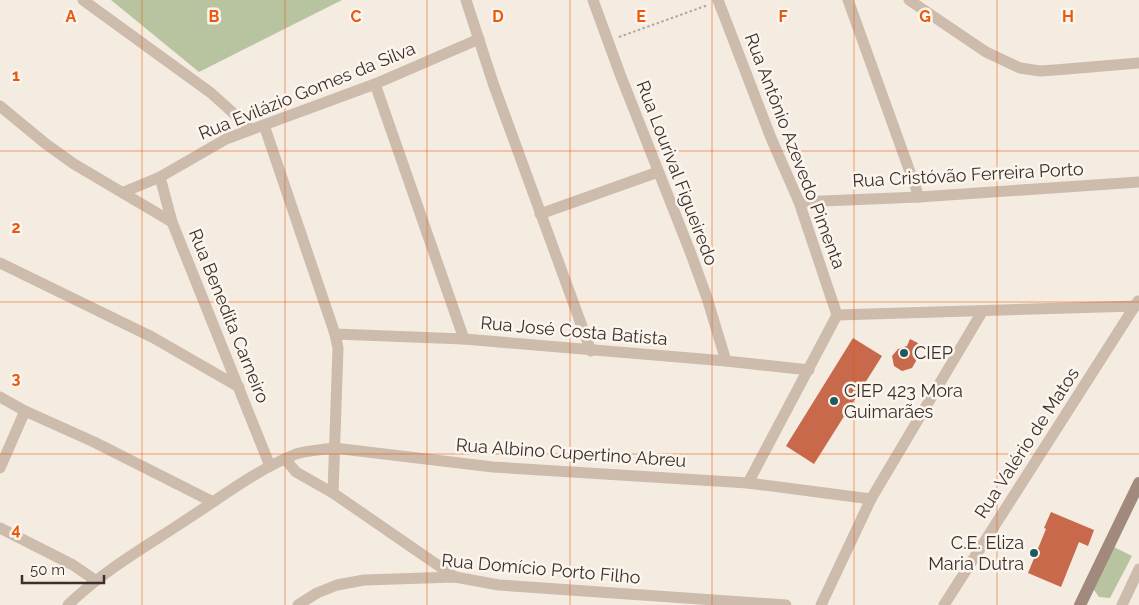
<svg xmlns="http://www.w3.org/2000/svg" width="1139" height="605" font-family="Raleway,sans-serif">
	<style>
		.green { fill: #b8c4a0 }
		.building { fill: #c8694b }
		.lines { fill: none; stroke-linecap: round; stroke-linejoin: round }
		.path { stroke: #b9a596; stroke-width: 2; stroke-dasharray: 2.5 2.5; stroke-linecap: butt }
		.minor { stroke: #cdbbac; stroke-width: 11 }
		.secondary { stroke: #a18a7d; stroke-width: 12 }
		.grid { fill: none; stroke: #e8590c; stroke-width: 1; stroke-opacity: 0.55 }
		.poi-dot { fill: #1f5a5e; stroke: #fbf5ee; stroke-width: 2 }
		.labels { text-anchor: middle; stroke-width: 5; stroke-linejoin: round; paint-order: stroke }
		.street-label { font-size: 18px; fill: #3b302b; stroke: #fbf5ee }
		.poi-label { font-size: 18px; fill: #3b302b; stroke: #fbf5ee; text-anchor: start }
		.grid-label { font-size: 16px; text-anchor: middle; font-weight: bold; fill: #e8590c; stroke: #fbf5ee; stroke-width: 5; stroke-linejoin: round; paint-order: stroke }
	</style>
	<rect width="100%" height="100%" fill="#f4ebe1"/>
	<g class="green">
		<path d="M111,0H342L199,72Z"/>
		<path d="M1112,546L1132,556L1110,598L1099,597L1092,587Z"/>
	</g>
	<g class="building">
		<path d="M853,338L882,356L814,464L786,446Z"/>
		<path d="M910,339L918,343L914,350L916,361L912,368L902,371L894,366L892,356L898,349L907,346Z"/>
		<path d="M1051,512L1094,530L1088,546L1079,542L1061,587L1028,573L1046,529L1044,528Z"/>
	</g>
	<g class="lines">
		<path class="path" d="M619,37L708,5"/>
		<g class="minor">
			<path d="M83,0L211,93L251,129"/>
			<path d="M466,0L493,83L591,351"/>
			<path d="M593,0L620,74L691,254L707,298L726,361"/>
			<path d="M718,0L771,138L799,202L837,315"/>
			<path d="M848,0L919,197"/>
			<path d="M909,0L986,52L1020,68L1040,71L1055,70L1139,63"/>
			<path d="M375,84L464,339"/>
			<path d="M0,106L46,144L74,164L172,222"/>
			<path d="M264,125L335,334L338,348L333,493"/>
			<path d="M160,177L172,222L270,466"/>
			<path d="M124,192L160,177L226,139L375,84L479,39"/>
			<path d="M799,202L919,197L1139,182"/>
			<path d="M540,214L658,172"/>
			<path d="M0,263L152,337L239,387"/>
			<path d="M335,334L464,339L726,361L809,370"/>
			<path d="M0,397L25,411L94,442L213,502"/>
			<path d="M285,459L296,472L333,493L455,577"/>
			<path d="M0,468L25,411"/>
			<path d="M748,483L837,315L1136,306"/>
			<path d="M0,528L73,565L95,580"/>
			<path d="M68,605C104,570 147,546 189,518C223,496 258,469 296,454C308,450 322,450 334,448L493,467L748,483L871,499"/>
			<path d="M298,605L317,593L337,585L364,580L455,577L499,585L786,605"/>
			<path d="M821,605L871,499L982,312"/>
			<path d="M944,605L1138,301"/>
			<path d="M1122,605L1139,569"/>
		</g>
		<path class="secondary" d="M1080,605L1139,483"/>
	</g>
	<path class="grid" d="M142,0V605M285,0V605M427,0V605M570,0V605M712,0V605M854,0V605M997,0V605M0,151H1139M0,302H1139M0,454H1139"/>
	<g class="poi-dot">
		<circle cx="904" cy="353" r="5"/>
		<circle cx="834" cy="401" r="5"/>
		<circle cx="1034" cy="553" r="5"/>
	</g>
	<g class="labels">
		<g class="street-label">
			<text transform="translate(307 91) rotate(-22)" y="6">Rua Evilázio Gomes da Silva</text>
			<text transform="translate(795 151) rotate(69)" y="6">Rua Antônio Azevedo Pimenta</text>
			<text transform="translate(677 173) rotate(69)" y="6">Rua Lourival Figueiredo</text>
			<text transform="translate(968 175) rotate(-3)" y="6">Rua Cristóvão Ferreira Porto</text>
			<text transform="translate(229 316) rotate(68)" y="6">Rua Benedita Carneiro</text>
			<text transform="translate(574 331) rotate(5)" y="6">Rua José Costa Batista</text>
			<text transform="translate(1027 443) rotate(-57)" y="6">Rua Valério de Matos</text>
			<text transform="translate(571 453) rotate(4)" y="6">Rua Albino Cupertino Abreu</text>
			<text transform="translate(541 569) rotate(5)" y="6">Rua Domício Porto Filho</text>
		</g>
		<g class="poi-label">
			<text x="914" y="359">CIEP</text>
			<text x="844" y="397">CIEP 423 Mora<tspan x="844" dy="21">Guimarães</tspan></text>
			<text x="1024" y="549" text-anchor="end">C.E. Eliza<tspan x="1024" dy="21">Maria Dutra</tspan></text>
		</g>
	</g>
	<g class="grid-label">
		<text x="71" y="22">A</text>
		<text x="214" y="22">B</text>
		<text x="356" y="22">C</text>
		<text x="498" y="22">D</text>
		<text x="641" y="22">E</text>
		<text x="783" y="22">F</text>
		<text x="925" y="22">G</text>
		<text x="1068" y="22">H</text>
		<text x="16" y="81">1</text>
		<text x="16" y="233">2</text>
		<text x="16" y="384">3</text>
		<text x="16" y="535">4</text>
	</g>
	<path d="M22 575v8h82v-8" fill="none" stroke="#3b302b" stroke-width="2.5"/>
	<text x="30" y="575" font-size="15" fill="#3b302b" stroke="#fbf5ee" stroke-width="4" paint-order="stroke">50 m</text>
</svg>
